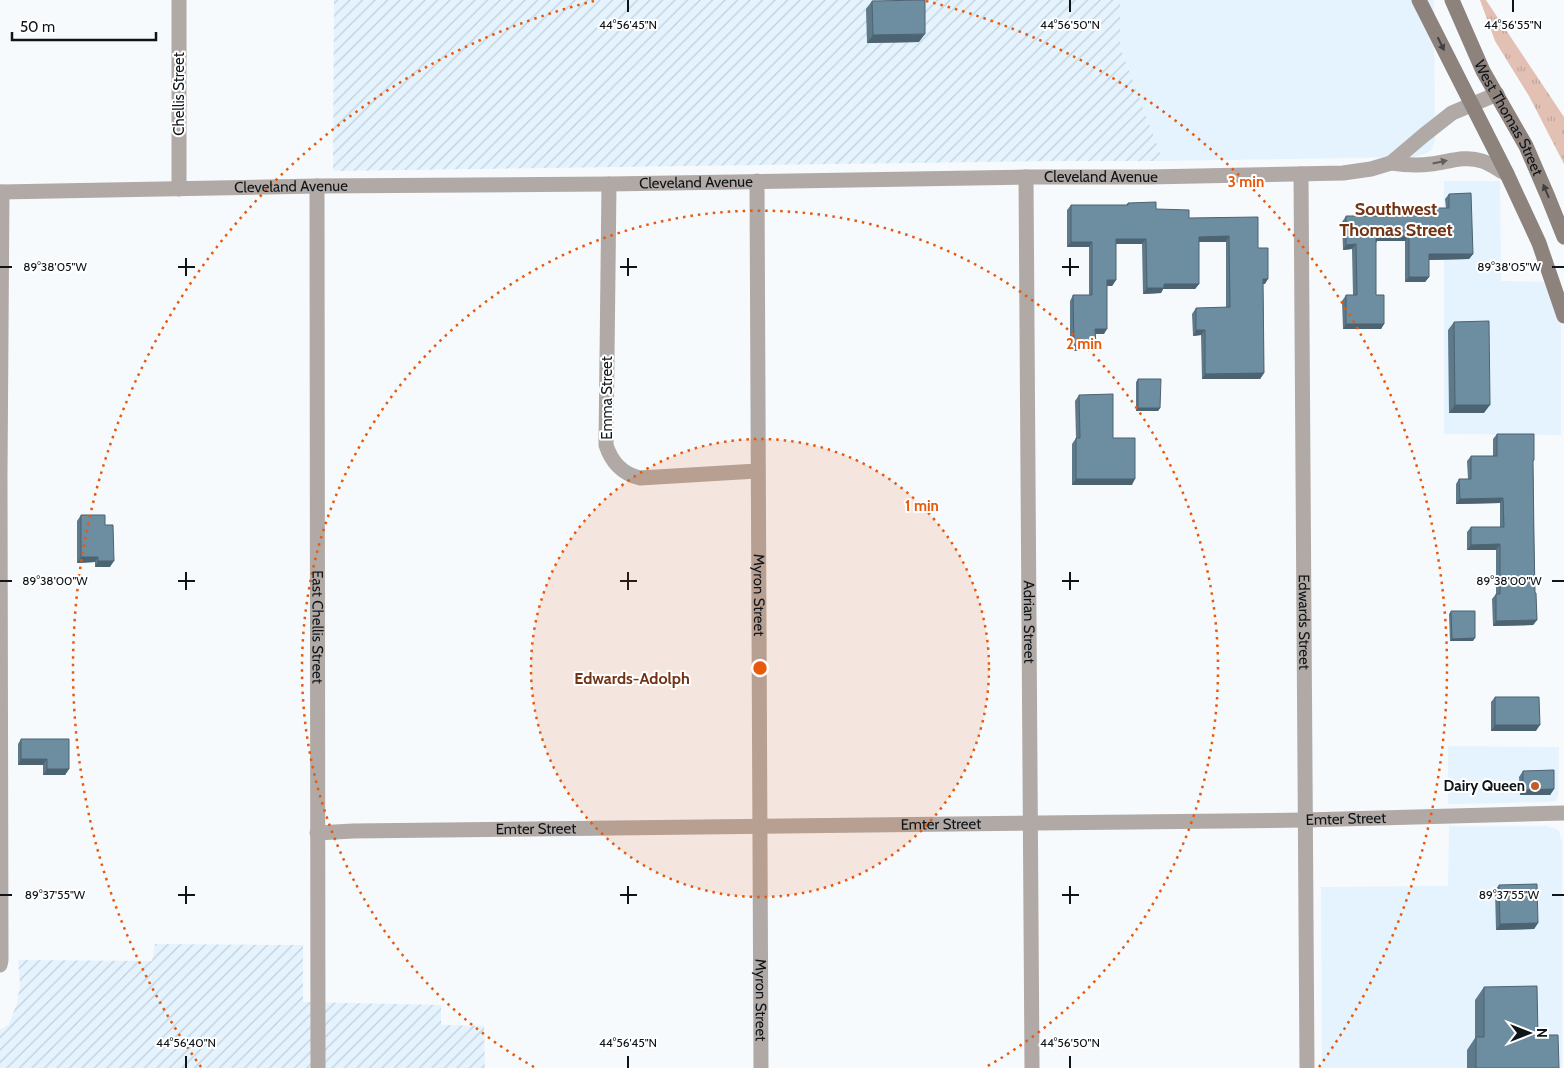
<svg xmlns="http://www.w3.org/2000/svg" width="1564" height="1068" font-family="Cabin,sans-serif">
	<style>
		.built { fill: #e4f3fe }
		.industrial { fill: url(#industrial-furrows) }
		.grass { fill: url(#grass-tufts) }
		.lines { fill: none; stroke-linecap: round; stroke-linejoin: round }
		.minor { stroke: #b1a9a5; stroke-width: 15 }
		.secondary { stroke: #8e827d; stroke-width: 15 }
		.wall { fill: #5e798a }
		.shaded-wall { fill: #4c6371 }
		.building { fill: #6d8da1; stroke: #4c6371 }
		.oneway { fill: #414040 }
		.oneway2 { fill: #605e5e }
		.ticks { fill: none; stroke: #0e1418; stroke-width: 2 }
		.ring { fill: none; stroke: #e8590c; stroke-width: 2.5; stroke-dasharray: 2.5 5 }
		.poi-dot { fill: #c25c2d; stroke: #fff; stroke-width: 2 }
		.labels { text-anchor: middle; stroke-width: 4; stroke-linejoin: round; paint-order: stroke }
		.street-label { font-size: 15px; fill: #0e1418; stroke: #fff }
		.poi-label { font-size: 15px; font-weight: bold; fill: #0e1418; stroke: #fff; text-anchor: end }
		.neighbourhood-label { font-size: 16px; font-weight: bold; fill: #733315; stroke: #fff }
		.quarter-label { font-size: 18px; font-weight: bold; fill: #733315; stroke: #fff }
		.ticks-label { font-size: 12px; text-anchor: middle; fill: #0e1418; stroke: #fff; stroke-width: 4; stroke-linejoin: round; paint-order: stroke }
		.centre { fill: #e8590c; stroke: #fff; stroke-width: 2.5 }
		.ring-label { font-size: 15px; text-anchor: middle; font-weight: bold; fill: #e8590c; stroke: #fff; stroke-width: 4; stroke-linejoin: round; paint-order: stroke }
	</style>
	<defs>
		<pattern id="industrial-furrows" width="10" height="10" patternUnits="userSpaceOnUse" patternTransform="scale(1.25)"><rect width="10" height="10" fill="#e4f3fe"/><path d="M-1 1l2-2M0 10L10 0M9 11l2-2" fill="none" stroke="#c2cfd9"/></pattern>
		<pattern id="grass-tufts" width="24" height="20" patternUnits="userSpaceOnUse" patternTransform="scale(1.25)"><rect width="24" height="20" fill="#e2c1b4"/><path d="M3 7l-1-3M5 7V3M7 7l1-3M15 17l-1-3M17 17v-4M19 17l1-3" fill="none" stroke="#c1a59a"/></pattern>
	</defs>
	<rect width="100%" height="100%" fill="#f6fafd"/>
	<g class="built">
		<path d="M1120,0H1434L1435,140L1432,149L1427,153L1415,157L1163,161L1120,47Z"/>
		<path d="M1444,181H1500L1501,281L1561,282V435L1444,434Z"/>
		<path d="M1448,746L1559,747L1558,797L1555,801L1548,802L1448,804Z"/>
		<path d="M1449,826H1547L1556,829L1559,831L1562,843V1068H1322L1321,887L1448,886Z"/>
	</g>
	<g class="industrial">
		<path d="M334,0H1120V47L1163,161H1053L333,171Z"/>
		<path d="M155,944L303,945V1002L441,1005V1025L484,1026L485,1068H0V1029L4,1028L9,1024L17,1003L20,985L18,960L152,961Z"/>
	</g>
	<path class="grass" d="M1480,0H1486L1564,117V164L1529,96L1495,41Z"/>
	<g class="lines">
		<g class="minor">
			<path d="M179,0V189"/>
			<path d="M1391,163C1404,165 1418,166 1431,164C1448,162 1465,155 1482,161C1491,164 1499,170 1507,174"/>
			<path id="s1" d="M1301,174L1307,1068"/>
			<path id="s2" d="M1026,177L1032,1068"/>
			<path id="s3" d="M757,181L761,1068"/>
			<path d="M609,184L606,445C611,461 622,474 640,478L757,471"/>
			<path id="s4" d="M317,186L318,1068"/>
			<path id="s5" d="M0,192L317,186L609,184L1026,177H1148L1343,173L1371,169L1391,163L1424,135L1452,113L1497,94"/>
			<path id="s6" d="M317,833L353,831L1305,820L1564,813"/>
			<path d="M0,965L1,960L0,475L2,192"/>
		</g>
		<g class="secondary">
			<path d="M1419,0L1507,174L1539,243L1564,316"/>
			<path id="s7" d="M1452,0L1483,71L1526,146L1548,197L1564,237"/>
		</g>
	</g>
	<g class="wall">
		<path d="M872,1L919,42L867,43L866,9Z"/>
		<path d="M1449,194L1473,254L1469,259L1429,260V277L1425,282H1405V241H1377L1376,242V295L1384,324L1381,329H1343L1342,301L1346,295H1353L1352,249L1343,250L1342,222L1346,216H1396V213L1399,208H1446L1445,199Z"/>
		<path d="M1128,203L1189,218L1258,248L1265,284H1263L1264,373L1260,379H1202L1201,335L1193,336L1192,314L1196,308H1226V242H1199V284L1195,289H1163L1161,293L1143,294L1142,244H1116V280L1112,286H1107L1104,334H1095L1092,351H1070V301L1073,295H1089V247H1067V210L1071,205H1126Z"/>
		<path d="M1454,322L1484,413H1449L1448,330Z"/>
		<path d="M1138,379L1160,408L1158,411H1136V382Z"/>
		<path d="M1079,395L1113,438L1132,485H1072V444L1076,438L1075,401Z"/>
		<path d="M1497,434L1534,460L1533,462L1535,593L1537,620L1533,625L1493,626L1492,599L1496,594V550H1467V532L1471,527H1500V503L1456,504V484L1459,479H1468L1467,461L1471,456H1493V439Z"/>
		<path d="M81,515L105,525L110,567H95V562L77,563V521Z"/>
		<path d="M1451,611L1473,641H1450L1449,614Z"/>
		<path d="M1495,697L1536,731H1491V702Z"/>
		<path d="M21,739L69,769L65,775H43V765H18V744Z"/>
		<path d="M1523,771L1554,789L1550,795H1520L1519,777Z"/>
		<path d="M1499,885L1538,923L1534,929L1496,930L1495,890Z"/>
		<path d="M1484,987L1538,1035L1559,1068H1467V1050L1475,1038V1000Z"/>
	</g>
	<g class="shaded-wall">
		<path d="M925,34L919,42L867,43L873,35Z"/>
		<path d="M1229,236L1226,242H1195L1199,237Z"/>
		<path d="M1380,236H1409L1405,241H1377L1376,243V238Z"/>
		<path d="M1116,239H1146L1142,244H1112Z"/>
		<path d="M1071,242H1092L1089,247H1067Z"/>
		<path d="M1356,244L1352,249L1343,250L1346,245Z"/>
		<path d="M1429,254H1473L1469,259L1425,260Z"/>
		<path d="M1409,277H1429L1425,282H1405Z"/>
		<path d="M1263,279H1268L1265,284H1259Z"/>
		<path d="M1107,280H1116L1112,286H1103Z"/>
		<path d="M1164,284H1199L1195,289H1163L1161,293L1143,294L1147,288Z"/>
		<path d="M1346,324H1384L1381,329H1343Z"/>
		<path d="M1095,329H1107L1104,334H1092Z"/>
		<path d="M1196,330H1205L1201,335L1193,336Z"/>
		<path d="M1096,345L1092,351H1070L1074,346Z"/>
		<path d="M1264,373L1260,379H1202L1205,374Z"/>
		<path d="M1455,405H1490L1484,413H1449Z"/>
		<path d="M1138,408H1160L1158,411H1136Z"/>
		<path d="M1076,479H1135L1132,485H1072Z"/>
		<path d="M1503,498L1500,503L1456,504L1460,499Z"/>
		<path d="M1500,544L1496,550H1467L1471,545Z"/>
		<path d="M81,557H98L95,562L77,563Z"/>
		<path d="M98,561H114L110,567H95Z"/>
		<path d="M1537,620L1533,625L1493,626L1496,621Z"/>
		<path d="M1475,638L1473,641H1450L1452,639Z"/>
		<path d="M1495,725H1540L1536,731H1491Z"/>
		<path d="M21,759H47L43,765H18Z"/>
		<path d="M47,769H69L65,775H43Z"/>
		<path d="M1554,789L1550,795H1520L1523,790Z"/>
		<path d="M1538,923L1534,929L1496,930L1500,924Z"/>
	</g>
	<g class="building">
		<path d="M925,0V34L873,35L872,1Z"/>
		<path d="M1471,193L1473,254H1429V277H1409V236H1380V238H1376V295H1384V324H1346V295H1357L1356,244L1346,245V216H1399V208H1449V194Z"/>
		<path d="M1156,202V209L1189,210V218L1258,217V248H1268V279H1263L1264,373L1205,374V330H1196V308L1230,307L1229,236L1199,237V284H1164V288H1147L1146,239H1116V280H1107V329H1095L1096,345L1074,346L1073,295H1092V242H1071V205H1128V203Z"/>
		<path d="M1489,321L1490,405H1455L1454,322Z"/>
		<path d="M1138,379H1161L1160,408H1138Z"/>
		<path d="M1113,394V438H1135V479H1076V438H1080L1079,395Z"/>
		<path d="M1497,434H1534V460H1533L1534,541L1535,593H1536L1537,620L1496,621V594H1500V544L1471,545V527H1504L1503,498L1460,499L1459,479H1471V456H1497Z"/>
		<path d="M81,515H105V525H113L114,561H98V557H81Z"/>
		<path d="M1451,611H1475V638L1452,639Z"/>
		<path d="M1495,697H1539L1540,725H1495Z"/>
		<path d="M21,739H69V769H47V759H21Z"/>
		<path d="M1554,770V789L1523,790V771Z"/>
		<path d="M1537,884L1538,923L1500,924L1499,885Z"/>
		<path d="M1537,986L1538,1035H1558L1559,1068H1476V1037H1484V987Z"/>
	</g>
	<defs><path id="oneway-solid" d="M-6-.8H1V-3.2L6.5 0L1 3.2V.8H-6Z" transform="scale(1.25)"/></defs>
	<g class="oneway">
		<use href="#oneway-solid" transform="translate(1441 44) rotate(64)"/>
		<use href="#oneway-solid" transform="translate(1546 191) rotate(-113)"/>
	</g>
	<use class="oneway2" href="#oneway-solid" transform="translate(1440 162) rotate(-12)"/>
	<path class="ticks" d="M628,0V12M1070,0V12M1513,0V12M186,258V276M628,258V276M1070,258V276M0,267H12M178,267H195M620,267H637M1062,267H1079M1552,267H1564M186,572V590M628,572V590M1070,572V590M0,581H12M178,581H195M620,581H637M1062,581H1079M1552,581H1564M186,886V904M628,886V904M1070,886V904M0,895H12M178,895H195M620,895H637M1062,895H1079M1552,895H1564M186,1056V1068M628,1056V1068M1070,1056V1068"/>
	<circle cx="760" cy="668" r="229" fill="#e8590c" fill-opacity=".12"/>
	<g class="ring">
		<circle cx="760" cy="668" r="229"/>
		<path d="M534 1067A458 458 0 1 1 986 1067"/>
		<path d="M201 1067A687 687 0 0 1 594 1M926 1A687 687 0 0 1 1319 1067"/>
	</g>
	<circle class="poi-dot" cx="1535" cy="786" r="5"/>
	<g class="labels">
		<g class="street-label">
			<text transform="translate(179 94) rotate(-90)" y="5">Chellis Street</text>
			<text dy="5" stroke="none"><textPath href="#s7" startOffset="131">West Thomas Street</textPath></text>
			<text dy="5" stroke="none"><textPath href="#s5" startOffset="1101">Cleveland Avenue</textPath></text>
			<text dy="5" stroke="none"><textPath href="#s5" startOffset="696">Cleveland Avenue</textPath></text>
			<text dy="5" stroke="none"><textPath href="#s5" startOffset="291">Cleveland Avenue</textPath></text>
			<text transform="translate(607 398) rotate(-90)" y="5">Emma Street</text>
			<text dy="5" stroke="none"><textPath href="#s3" startOffset="414">Myron Street</textPath></text>
			<text dy="5" stroke="none"><textPath href="#s1" startOffset="448">Edwards Street</textPath></text>
			<text dy="5" stroke="none"><textPath href="#s2" startOffset="445">Adrian Street</textPath></text>
			<text dy="5" stroke="none"><textPath href="#s4" startOffset="441">East Chellis Street</textPath></text>
			<text dy="5" stroke="none"><textPath href="#s6" startOffset="1029">Emter Street</textPath></text>
			<text dy="5" stroke="none"><textPath href="#s6" startOffset="624">Emter Street</textPath></text>
			<text dy="5" stroke="none"><textPath href="#s6" startOffset="219">Emter Street</textPath></text>
			<text dy="5" stroke="none"><textPath href="#s3" startOffset="819">Myron Street</textPath></text>
		</g>
		<g class="poi-label">
			<text x="1525" y="791">Dairy Queen</text>
		</g>
		<g class="neighbourhood-label">
			<text x="632" y="684">Edwards-Adolph</text>
		</g>
		<g class="quarter-label">
			<text x="1396" y="215">Southwest<tspan x="1396" dy="21">Thomas Street</tspan></text>
		</g>
	</g>
	<g class="ticks-label">
		<text x="628" y="29">44°56'45"N</text>
		<text x="1070" y="29">44°56'50"N</text>
		<text x="1513" y="29">44°56'55"N</text>
		<text x="1509" y="271">89°38'05"W</text>
		<text x="55" y="271">89°38'05"W</text>
		<text x="1509" y="585">89°38'00"W</text>
		<text x="55" y="585">89°38'00"W</text>
		<text x="1509" y="899">89°37'55"W</text>
		<text x="55" y="899">89°37'55"W</text>
		<text x="186" y="1047">44°56'40"N</text>
		<text x="628" y="1047">44°56'45"N</text>
		<text x="1070" y="1047">44°56'50"N</text>
	</g>
	<circle cx="760" cy="668" r="8" class="centre"/>
	<g class="ring-label">
		<text x="1246" y="187">3 min</text>
		<text x="1084" y="349">2 min</text>
		<text x="922" y="511">1 min</text>
	</g>
	<g transform="translate(1529 1033) rotate(90)" stroke="#ffffff" stroke-width="4" paint-order="stroke">
	<path d="M0-4L9 19L0 12L-9 19Z" fill="#0e1418"/>
	<text y="-8" font-size="14" font-weight="bold" text-anchor="middle" fill="#0e1418">N</text>
	</g>
	<path d="M12 32v8h144v-8" fill="none" stroke="#0e1418" stroke-width="2.5"/>
	<text x="20" y="32" font-size="15" fill="#0e1418" stroke="#ffffff" stroke-width="4" paint-order="stroke">50 m</text>
</svg>
